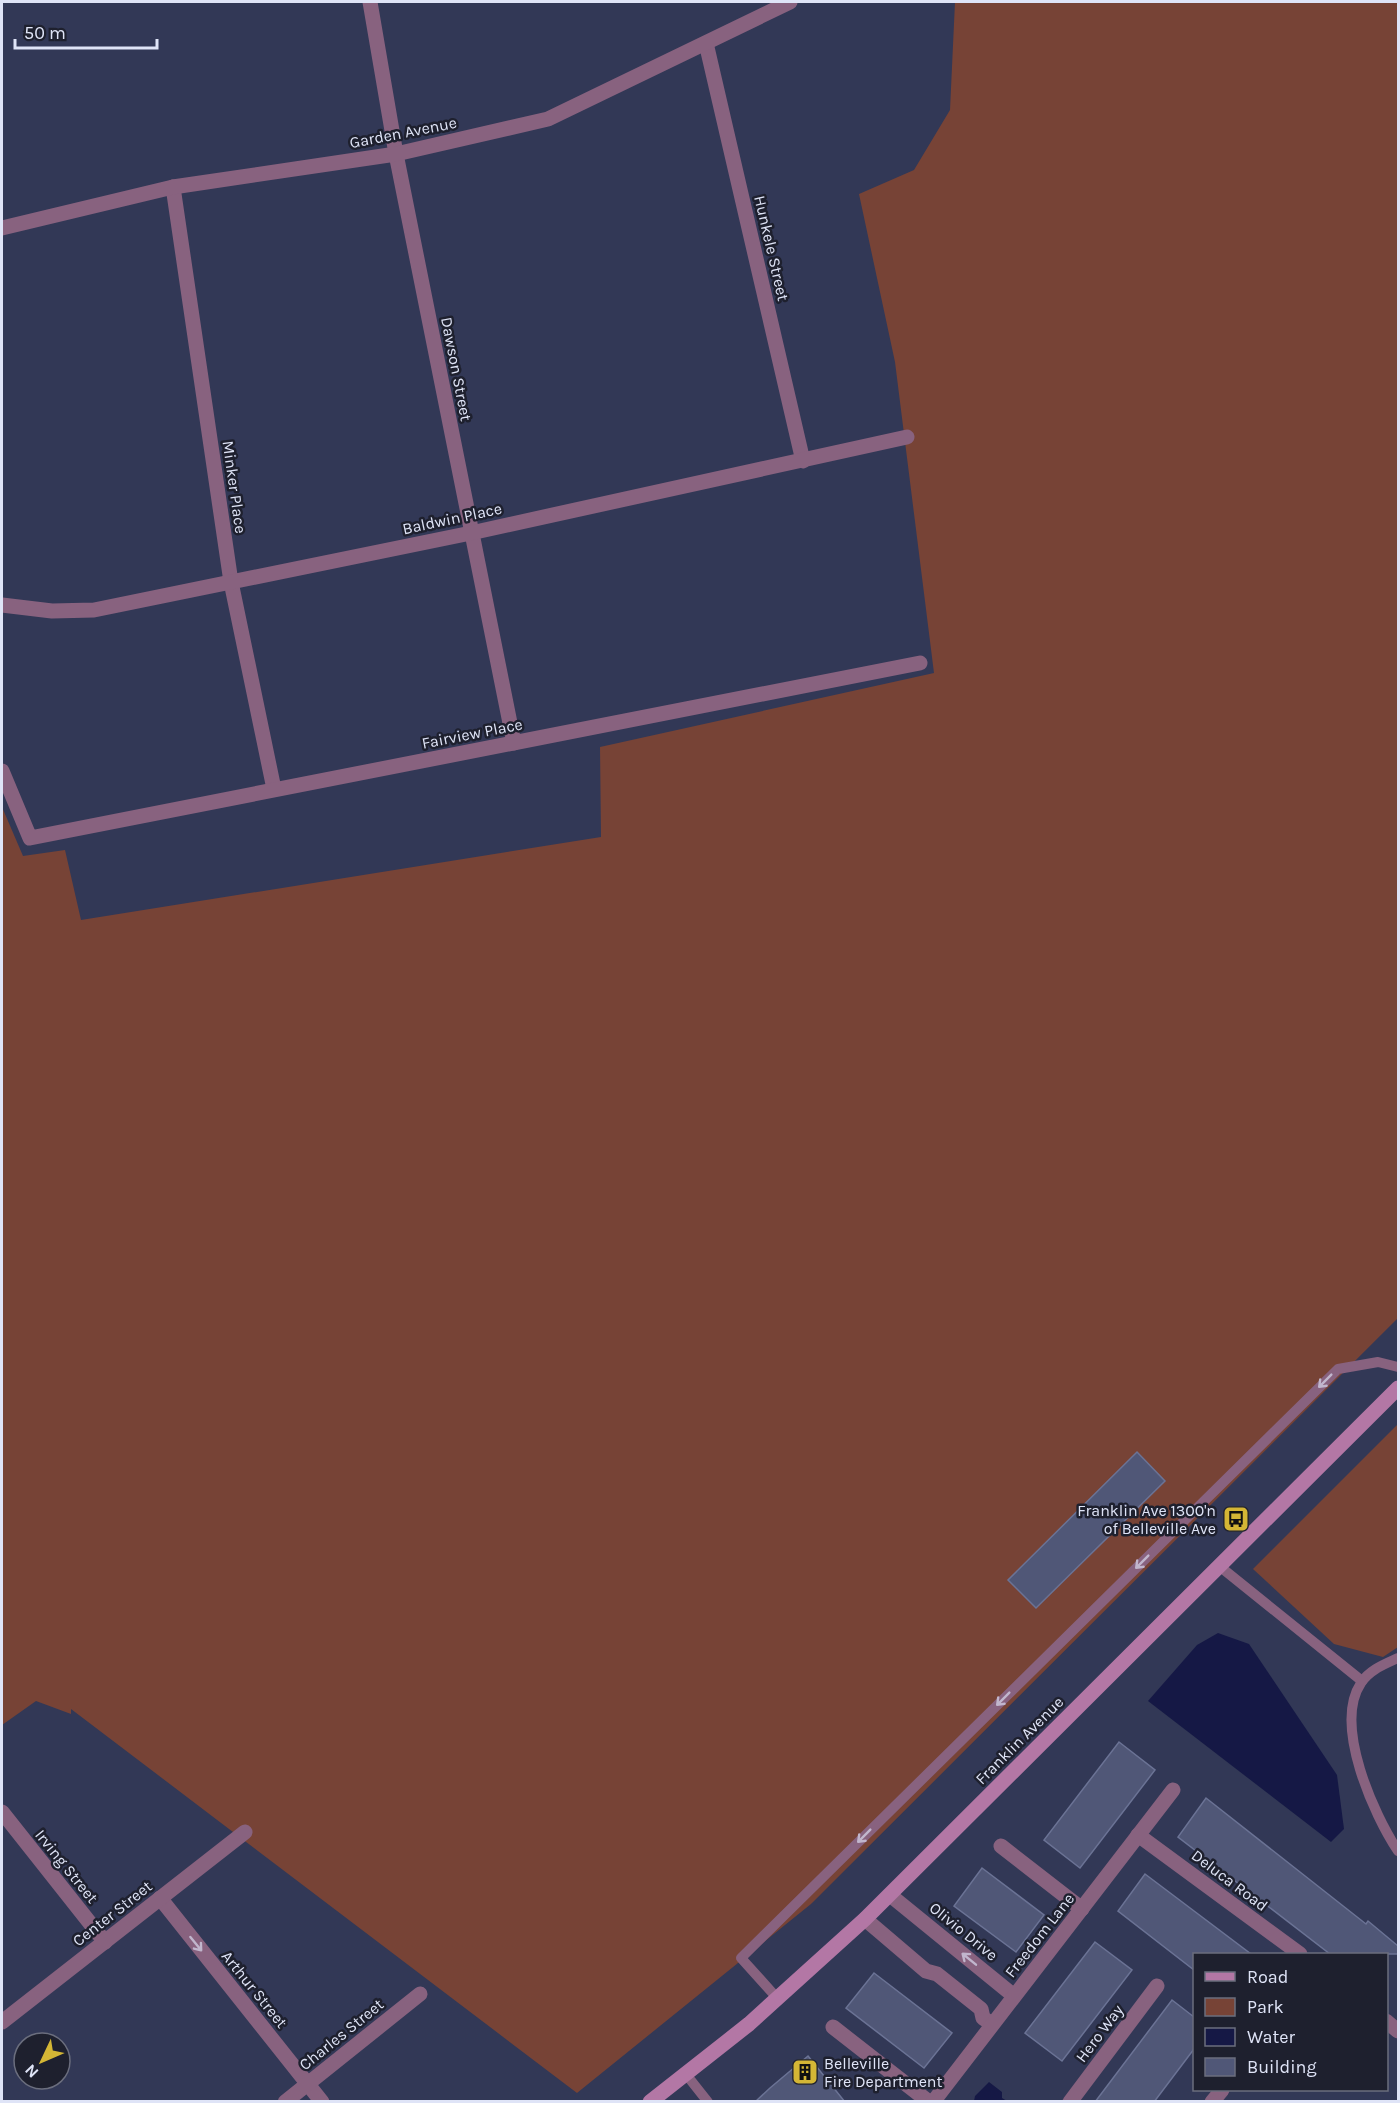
<svg xmlns="http://www.w3.org/2000/svg" width="1400" height="2103" font-family="Karla,sans-serif">
	<style>
		.green { fill: #774336 }
		.water { fill: #151845 }
		.building { fill: #505777; stroke: #6b7395; stroke-width: 1.5 }
		.lines { fill: none; stroke-linecap: round; stroke-linejoin: round }
		.lane { stroke: #88627f; stroke-width: 10 }
		.street { stroke: #88627f; stroke-width: 15 }
		.secondary { stroke: #b377a5; stroke-width: 15 }
		.oneway { stroke: #c1b6cd }
		.labels { text-anchor: middle; stroke-width: 5; stroke-linejoin: round; paint-order: stroke }
		.street-label { font-size: 16px; fill: #dfe4f7; stroke: #1e202e }
		.poi-label { font-size: 16px; fill: #dfe4f7; stroke: #1e202e; text-anchor: end }
	</style>
	<rect width="100%" height="100%" fill="#323856"/>
	<g class="green">
		<path d="M955,2H1398V1318L811,1904L577,2093L71,1709V1714L36,1701L2,1725V807L23,856L65,850L81,920L601,837L600,747L934,673L895,362L859,194L914,170L950,110Z"/>
		<path d="M1398,1424V1647L1383,1657L1334,1644L1253,1569Z"/>
	</g>
	<g class="water">
		<path d="M1218,1633L1249,1644L1337,1775L1344,1829L1331,1842L1148,1701L1197,1645Z"/>
		<path d="M989,2082L1002,2092V2098L1007,2101H974L975,2096Z"/>
	</g>
	<g class="building">
		<path d="M1137,1452L1165,1481L1036,1608L1008,1580Z"/>
		<path d="M1119,1742L1155,1770L1080,1868L1044,1840Z"/>
		<path d="M1206,1798L1366,1924L1368,1921L1398,1946V1954H1330L1178,1837Z"/>
		<path d="M982,1868L1044,1915L1016,1952L954,1906Z"/>
		<path d="M1145,1874L1251,1954H1194V1970L1118,1911Z"/>
		<path d="M1095,1942L1132,1970L1062,2061L1025,2033Z"/>
		<path d="M874,1973L952,2033L924,2068L846,2008Z"/>
		<path d="M1172,2000L1194,2017V2049L1154,2102H1095Z"/>
		<path d="M808,2056L845,2102H755L770,2088Z"/>
	</g>
	<g class="lines">
		<g class="lane">
			<path d="M1218,1565L1362,1681"/>
			<path d="M1398,1658C1385,1664 1369,1670 1361,1683C1333,1725 1374,1815 1398,1851"/>
			<path d="M777,1998L741,1958L1338,1369L1378,1362L1398,1367"/>
			<path d="M685,2073L708,2102"/>
		</g>
		<g class="street">
			<path d="M370,2L396,154L514,743"/>
			<path d="M706,43L803,461"/>
			<path d="M173,187L231,582L274,789"/>
			<path d="M2,228L173,187L396,154L548,119L790,2"/>
			<path d="M2,605L52,611L94,610L471,533L907,437"/>
			<path d="M2,771L30,838L920,663"/>
			<path d="M2,1812L105,1942"/>
			<path d="M1138,1835L1300,1954"/>
			<path d="M1001,1846L1082,1909"/>
			<path d="M890,1895L1014,1996"/>
			<path d="M160,1898L322,2102"/>
			<path d="M865,1919L926,1971L937,1974L981,2009L983,2018L992,2024"/>
			<path d="M1386,2021L1398,2031"/>
			<path d="M2,2022L245,1832"/>
			<path d="M833,2027L929,2102"/>
			<path d="M285,2102L420,1994"/>
			<path d="M933,2102L1173,1790"/>
			<path d="M1070,2102L1157,1986"/>
			<path d="M1212,2102L1222,2090"/>
		</g>
		<path class="secondary" d="M650,2102L749,2024L865,1919L1398,1388"/>
	</g>
	<defs><path id="oneway-shaft" d="M-6 0H5M1.5-3L5.5 0L1.5 3" fill="none" stroke-width="1.6" stroke-linecap="round" stroke-linejoin="round" transform="scale(1.5)"/></defs>
	<g class="oneway">
		<use href="#oneway-shaft" transform="translate(1325 1381) rotate(135)"/>
		<use href="#oneway-shaft" transform="translate(1142 1562) rotate(135)"/>
		<use href="#oneway-shaft" transform="translate(1003 1699) rotate(135)"/>
		<use href="#oneway-shaft" transform="translate(864 1836) rotate(135)"/>
		<use href="#oneway-shaft" transform="translate(196 1944) rotate(51)"/>
		<use href="#oneway-shaft" transform="translate(969 1959) rotate(-141)"/>
	</g>
	<defs>
		<g id="bus-square" transform="scale(1.35)"><rect x="-9" y="-9" width="18" height="18" rx="4" fill="#d4b635" stroke="#1e202e"/><path d="M-5-6H5V4H4V6H2V4H-2V6H-4V4H-5ZM-3.5-4V0h7V-4ZM-3.5 1.2v1.5H-2V1.2ZM2 1.2v1.5H3.5V1.2Z" fill="#111"/></g>
		<g id="building-square" transform="scale(1.35)"><rect x="-9" y="-9" width="18" height="18" rx="4" fill="#d4b635" stroke="#1e202e"/><path d="M-4-6H4V6H1V3H-1V6H-4ZM-2.5-4.3h1.7v1.8h-1.7ZM.8-4.3h1.7v1.8H.8ZM-2.5-1h1.7V.8h-1.7ZM.8-1h1.7V.8H.8Z" fill="#111"/></g>
	</defs>
	<g fill-rule="evenodd">
		<use href="#bus-square" x="1236" y="1519"/>
		<use href="#building-square" x="805" y="2072"/>
	</g>
	<g class="labels">
		<g class="street-label">
			<text transform="translate(403 132) rotate(-11)" y="6">Garden Avenue</text>
			<text transform="translate(772 248) rotate(77)" y="6">Hunkele Street</text>
			<text transform="translate(457 369) rotate(79)" y="6">Dawson Street</text>
			<text transform="translate(235 487) rotate(82)" y="6">Minker Place</text>
			<text transform="translate(452 518) rotate(-12)" y="6">Baldwin Place</text>
			<text transform="translate(472 733) rotate(-11)" y="6">Fairview Place</text>
			<text transform="translate(1019 1740) rotate(-45)" y="6">Franklin Avenue</text>
			<text transform="translate(67 1866) rotate(51)" y="6">Irving Street</text>
			<text transform="translate(1230 1880) rotate(37)" y="6">Deluca Road</text>
			<text transform="translate(112 1913) rotate(-38)" y="6">Center Street</text>
			<text transform="translate(964 1931) rotate(39)" y="6">Olivio Drive</text>
			<text transform="translate(1039 1935) rotate(-52)" y="6">Freedom Lane</text>
			<text transform="translate(255 1989) rotate(51)" y="6">Arthur Street</text>
			<text transform="translate(1099 2033) rotate(-53)" y="6">Hero Way</text>
			<text transform="translate(341 2034) rotate(-39)" y="6">Charles Street</text>
		</g>
		<g class="poi-label">
			<text x="1216" y="1516">Franklin Ave 1300'n<tspan x="1216" dy="18">of Belleville Ave</tspan></text>
			<text x="824" y="2069" text-anchor="start">Belleville<tspan x="824" dy="18">Fire Department</tspan></text>
		</g>
	</g>
	<rect width="1400" height="2103" fill="none" stroke="#dfe4f7" stroke-width="6"/>
	<rect x="1193" y="1953" width="195" height="138" fill="#1e202e" stroke="#6b6e7e" stroke-width="1.5"/>
	<rect x="1205" y="1972" width="30" height="9" fill="#b377a5" stroke="#6b6e7e" stroke-width="1.5"/>
	<text x="1247" y="1983" font-size="18" fill="#dfe4f7">Road</text>
	<rect x="1205" y="1998" width="30" height="18" fill="#774336" stroke="#6b6e7e" stroke-width="1.5"/>
	<text x="1247" y="2013" font-size="18" fill="#dfe4f7">Park</text>
	<rect x="1205" y="2028" width="30" height="18" fill="#151845" stroke="#6b6e7e" stroke-width="1.5"/>
	<text x="1247" y="2043" font-size="18" fill="#dfe4f7">Water</text>
	<rect x="1205" y="2058" width="30" height="18" fill="#505777" stroke="#6b6e7e" stroke-width="1.5"/>
	<text x="1247" y="2073" font-size="18" fill="#dfe4f7">Building</text>
	<g transform="translate(42 2061) rotate(226)"><circle r="28" fill="#1e202e" stroke="#6b6e7e" stroke-width="1.5"/>
	<path d="M0-4.5L10 22L0 15L-10 22Z" fill="#d4b635"/>
	<text y="-9" font-size="16" font-weight="bold" text-anchor="middle" fill="#dfe4f7">N</text>
	</g>
	<path d="M15 39v9h142v-9" fill="none" stroke="#dfe4f7" stroke-width="3"/>
	<text x="24" y="39" font-size="18" fill="#dfe4f7" stroke="#1e202e" stroke-width="4.5" paint-order="stroke">50 m</text>
</svg>
